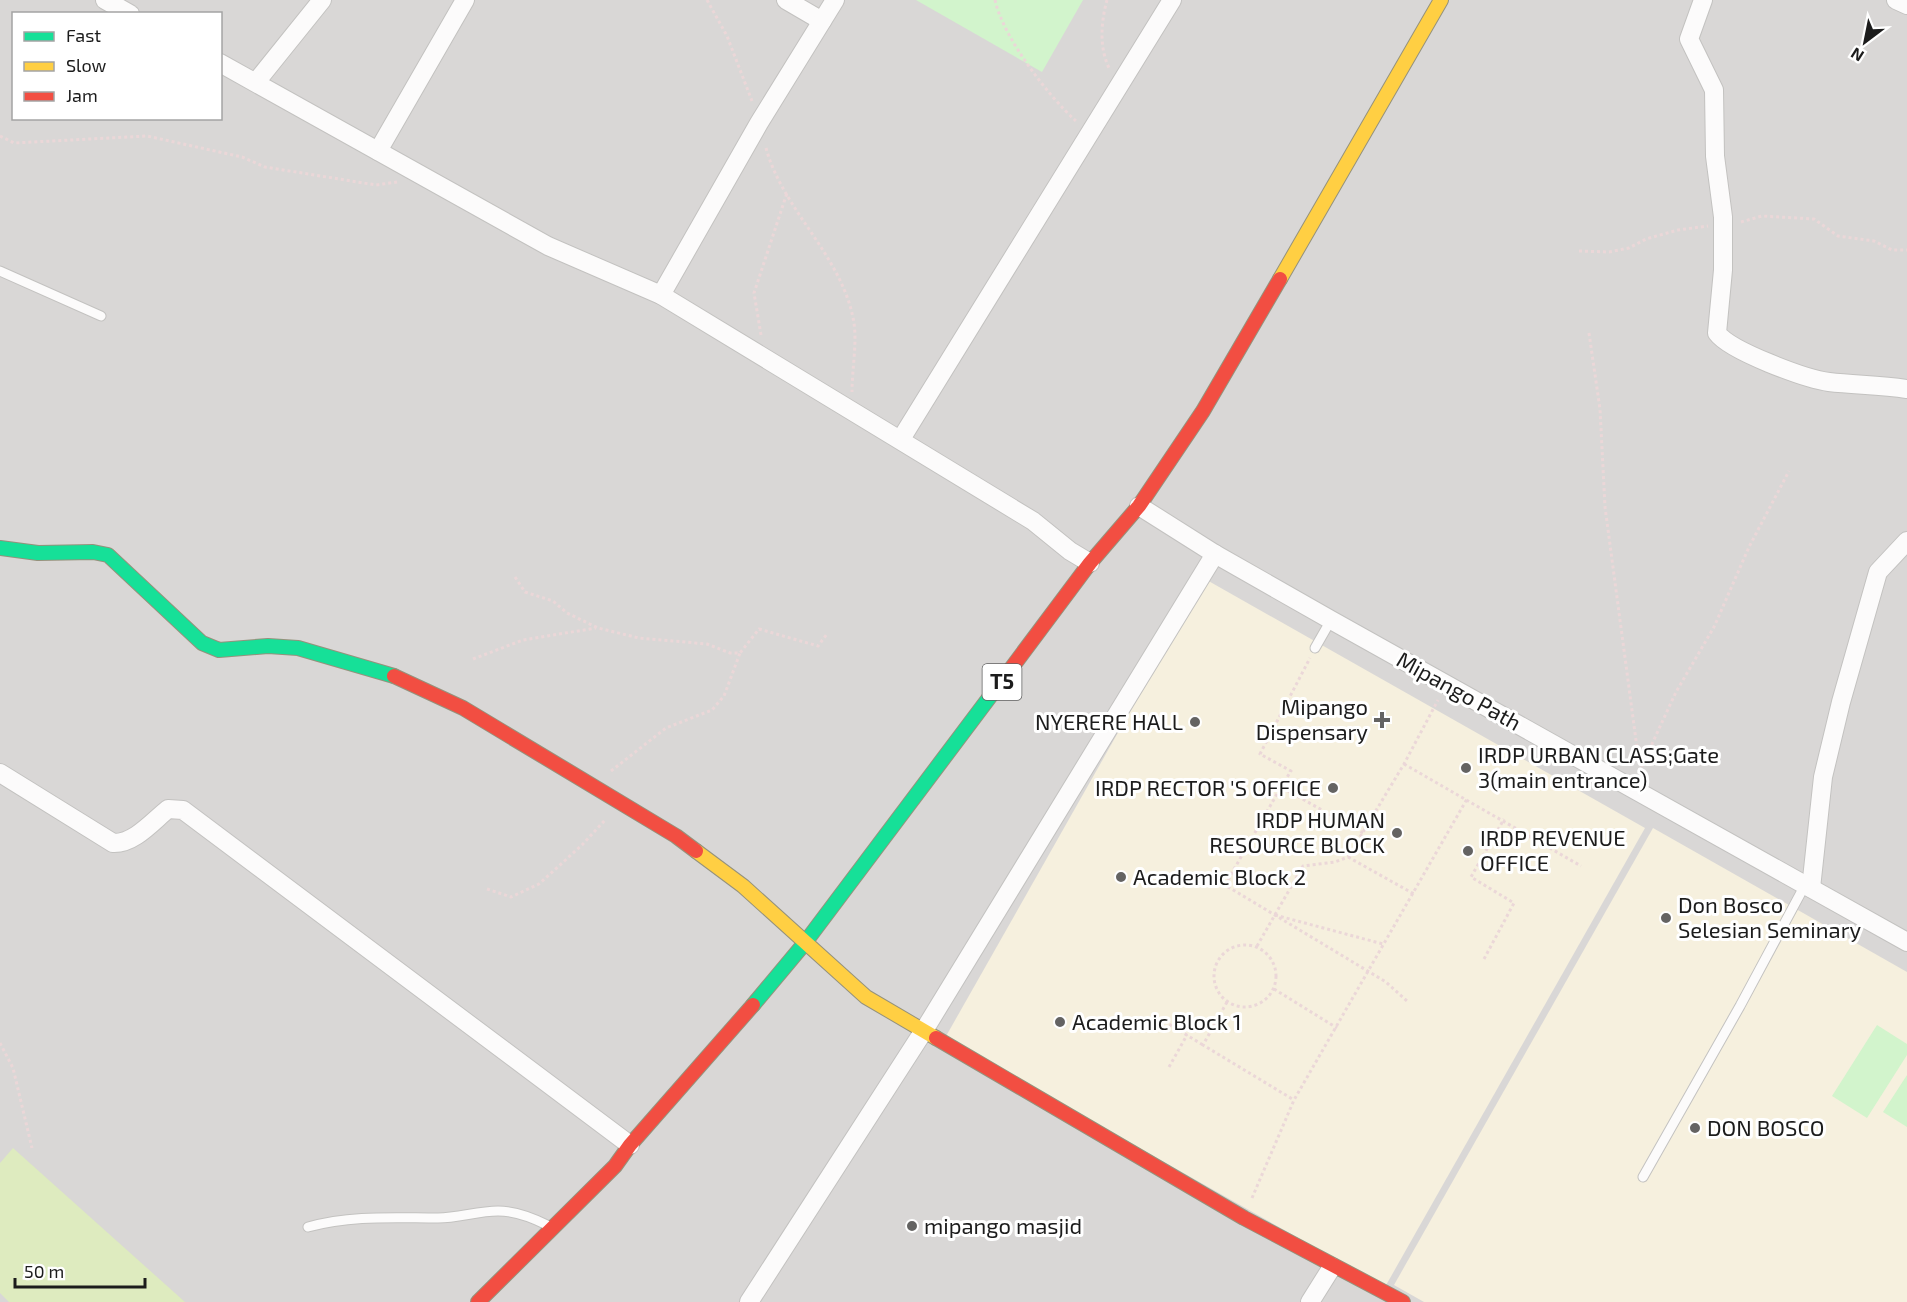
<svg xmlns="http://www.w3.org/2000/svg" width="1907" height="1302" font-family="'Exo 2',sans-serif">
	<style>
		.residential { fill: #d9d7d6; fill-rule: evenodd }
		.education { fill: #f6f0de }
		.grass { fill: #deebbf }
		.park { fill: #d2f4cc }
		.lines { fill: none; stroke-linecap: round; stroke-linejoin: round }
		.lane-casing { stroke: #c3c2c0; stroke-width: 11 }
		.street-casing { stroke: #c3c2c0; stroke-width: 20 }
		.fast-casing { stroke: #95927c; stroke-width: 16 }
		.slow-casing { stroke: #95927c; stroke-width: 16 }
		.jam-casing { stroke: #95927c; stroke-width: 16 }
		.path { stroke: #ebd7d8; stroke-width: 3; stroke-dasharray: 3 3; stroke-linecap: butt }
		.lane { stroke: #fcfbfb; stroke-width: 9 }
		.street { stroke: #fcfbfb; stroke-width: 18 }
		.fast { stroke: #16e098; stroke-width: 14 }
		.slow { stroke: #ffcf43; stroke-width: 14 }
		.jam { stroke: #f24e42; stroke-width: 14 }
		.poi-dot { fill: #646362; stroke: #fff; stroke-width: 2 }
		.labels { text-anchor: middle; stroke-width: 6; stroke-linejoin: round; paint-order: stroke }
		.shield { fill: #fff; stroke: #606060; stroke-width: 1.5 }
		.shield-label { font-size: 21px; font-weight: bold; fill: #1c1c1c }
		.street-label { font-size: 22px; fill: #1c1c1c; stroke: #fff }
		.poi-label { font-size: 22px; fill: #1c1c1c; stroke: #fff; text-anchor: start }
	</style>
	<rect width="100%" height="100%" fill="#eae7e4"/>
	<path class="residential" d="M0,0H1907V1302H0ZM14,14H220V118H14Z"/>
	<g class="education">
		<path d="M1205,579L1645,828L1385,1287L945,1038Z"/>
		<path d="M1653,828L1907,972V1302H1424L1394,1285Z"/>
	</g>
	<path class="grass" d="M13,1148L185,1302H9L0,1293V1163Z"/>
	<g class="park">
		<path d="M916,0H1083L1042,72Z"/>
		<path d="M1877,1025L1907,1044V1055L1867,1118L1832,1096Z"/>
		<path d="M1907,1075V1127L1883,1112Z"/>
	</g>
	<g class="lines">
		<g class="lane-casing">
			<g id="lane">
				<path d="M0,271L101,316"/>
				<path d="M1315,648L1331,620"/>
				<path d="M1643,1177L1740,1006L1805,885"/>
				<path d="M308,1227C352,1215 393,1218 438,1218C458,1218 478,1211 498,1211C515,1211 533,1218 547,1225"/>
			</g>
		</g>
		<g class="street-casing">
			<g id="street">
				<path d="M105,0L130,14"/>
				<path d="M786,0L822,21"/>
				<path d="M1703,0L1689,39L1714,90L1715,156L1723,217V270L1717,333C1730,351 1806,379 1829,382C1855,385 1881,385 1907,389"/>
				<path d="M1896,0L1907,5"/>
				<path d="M220,63L548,246L661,295L1033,521L1070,551L1090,563"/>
				<path d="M256,82L322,0"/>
				<path d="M378,151L465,0"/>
				<path d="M661,295L759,123L835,0"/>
				<path d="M901,439L1172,0"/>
				<path d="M1139,506L1215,554L1331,620L1907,942"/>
				<path d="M0,773L113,843C134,844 153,821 168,809L183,810L630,1145"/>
				<path d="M1811,888L1823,777L1841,702L1878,572L1907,541"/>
				<path d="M749,1302L923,1032L1215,554"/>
				<path d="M1310,1302L1332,1267"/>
			</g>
		</g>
		<g class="fast-casing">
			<g id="fast">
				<path d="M0,548L38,553L93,552L108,555L202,643L219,650L268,646L298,648L394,676"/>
				<path d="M753,1005L804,944L1010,670"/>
			</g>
		</g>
		<g class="slow-casing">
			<g id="slow">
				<path d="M1280,279L1441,0"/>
				<path d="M696,851L743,886L866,997L936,1038"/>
			</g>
		</g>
		<g class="jam-casing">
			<g id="jam">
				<path d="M1010,670L1090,563L1139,506L1203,411L1280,279"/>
				<path d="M394,676L463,708L676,836L696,851"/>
				<path d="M936,1038L1244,1218L1403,1302"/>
				<path d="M478,1302L615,1166L630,1145L753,1005"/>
			</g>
		</g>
		<g class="path">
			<path d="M707,0L727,36L752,101"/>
			<path d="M995,0C1003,37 1048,96 1076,121"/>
			<path d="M1107,0C1101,22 1099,47 1109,68"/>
			<path d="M0,136L14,143L147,136L242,157L265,167L376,185L397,182"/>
			<path d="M766,148C783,211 843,256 854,323C857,344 852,370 852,392"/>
			<path d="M1741,222L1762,216L1814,219L1838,236L1874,241L1892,250H1907"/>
			<path d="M1579,251L1609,252L1629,248L1646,239L1678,230L1708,226"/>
			<path d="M1589,333L1600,409L1605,507L1637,748L1644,763"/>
			<path d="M761,335L754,293L787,193"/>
			<path d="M515,577L525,592L553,601L567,613L598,628L639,638L707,644L730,653H740L759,629L818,646L827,634"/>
			<path d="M473,659L523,640L596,628"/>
			<path d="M1404,764L1581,866"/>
			<path d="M611,771L666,728L712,710L724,696L740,653"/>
			<path d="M1639,772L1676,692L1714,627L1749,547L1789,471"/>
			<path d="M1281,787L1291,771L1260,754L1310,658"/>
			<path d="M1363,833L1281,787L1225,885L1386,982L1407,1001"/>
			<path d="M1348,857L1414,894"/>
			<path d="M487,889L511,897L539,884L582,845L606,819"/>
			<path d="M1275,915L1383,944"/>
			<circle cx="1245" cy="976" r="31"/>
			<path d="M1257,946L1303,866L1335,862L1348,857L1404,764L1438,700"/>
			<path d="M1484,959L1514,903L1471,877L1504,819"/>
			<path d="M1274,989L1337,1028"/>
			<path d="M1227,1002L1203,1045L1294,1100"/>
			<path d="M1154,1015L1203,1045"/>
			<path d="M0,1043L13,1068L32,1148"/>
			<path d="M1169,1067L1187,1035"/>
			<path d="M1252,1198L1294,1100L1467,799"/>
		</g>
		<use href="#lane" class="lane"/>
		<use href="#street" class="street"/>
		<use href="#fast" class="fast"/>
		<use href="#slow" class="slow"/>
		<use href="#jam" class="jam"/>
	</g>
	<g class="poi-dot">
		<path d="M1379 711h6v6h6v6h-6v6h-6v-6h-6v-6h6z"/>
		<circle cx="1195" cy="722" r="6"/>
		<circle cx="1466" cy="768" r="6"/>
		<circle cx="1333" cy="788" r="6"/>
		<circle cx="1397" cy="833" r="6"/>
		<circle cx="1468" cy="851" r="6"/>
		<circle cx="1121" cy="877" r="6"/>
		<circle cx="1666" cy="918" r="6"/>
		<circle cx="1060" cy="1022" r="6"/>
		<circle cx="1695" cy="1128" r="6"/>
		<circle cx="912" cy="1226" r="6"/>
	</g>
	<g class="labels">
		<rect class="shield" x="982.5" y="664" width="39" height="36" rx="4.5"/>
		<g class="shield-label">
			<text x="1002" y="689">T5</text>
		</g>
		<g class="street-label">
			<text transform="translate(1459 691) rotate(29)" y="8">Mipango Path</text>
		</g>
		<g class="poi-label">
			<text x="1368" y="715" text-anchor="end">Mipango<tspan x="1368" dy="25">Dispensary</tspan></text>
			<text x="1183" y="730" text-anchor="end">NYERERE HALL</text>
			<text x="1478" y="763">IRDP URBAN CLASS;Gate<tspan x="1478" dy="25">3(main entrance)</tspan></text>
			<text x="1321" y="796" text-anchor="end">IRDP RECTOR 'S OFFICE</text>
			<text x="1385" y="828" text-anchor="end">IRDP HUMAN<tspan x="1385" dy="25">RESOURCE BLOCK</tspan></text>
			<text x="1480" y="846">IRDP REVENUE<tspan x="1480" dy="25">OFFICE</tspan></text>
			<text x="1133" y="885">Academic Block 2</text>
			<text x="1678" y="913">Don Bosco<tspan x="1678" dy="25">Selesian Seminary</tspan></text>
			<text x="1072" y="1030">Academic Block 1</text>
			<text x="1707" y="1136">DON BOSCO</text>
			<text x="924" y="1234">mipango masjid</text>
		</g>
	</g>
	<rect x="12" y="12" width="210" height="108" fill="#ffffff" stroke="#a4a4a4" stroke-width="1.5"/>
	<rect x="24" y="32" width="30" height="9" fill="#16e098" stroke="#a4a4a4" stroke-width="1.5"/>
	<text x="66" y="42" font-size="18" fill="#1c1c1c">Fast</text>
	<rect x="24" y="62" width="30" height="9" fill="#ffcf43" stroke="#a4a4a4" stroke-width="1.5"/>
	<text x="66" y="72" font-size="18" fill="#1c1c1c">Slow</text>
	<rect x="24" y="92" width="30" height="9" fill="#f24e42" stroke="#a4a4a4" stroke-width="1.5"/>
	<text x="66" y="102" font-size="18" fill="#1c1c1c">Jam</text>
	<g transform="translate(1865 42) rotate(212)" stroke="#ffffff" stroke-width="4.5" paint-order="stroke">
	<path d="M0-4.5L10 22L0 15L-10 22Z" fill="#1c1c1c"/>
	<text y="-9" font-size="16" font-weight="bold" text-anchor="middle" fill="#1c1c1c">N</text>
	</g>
	<path d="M15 1278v9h130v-9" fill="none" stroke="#1c1c1c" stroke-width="3"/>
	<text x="24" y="1278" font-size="18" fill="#1c1c1c" stroke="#ffffff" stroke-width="4.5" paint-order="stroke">50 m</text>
</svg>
